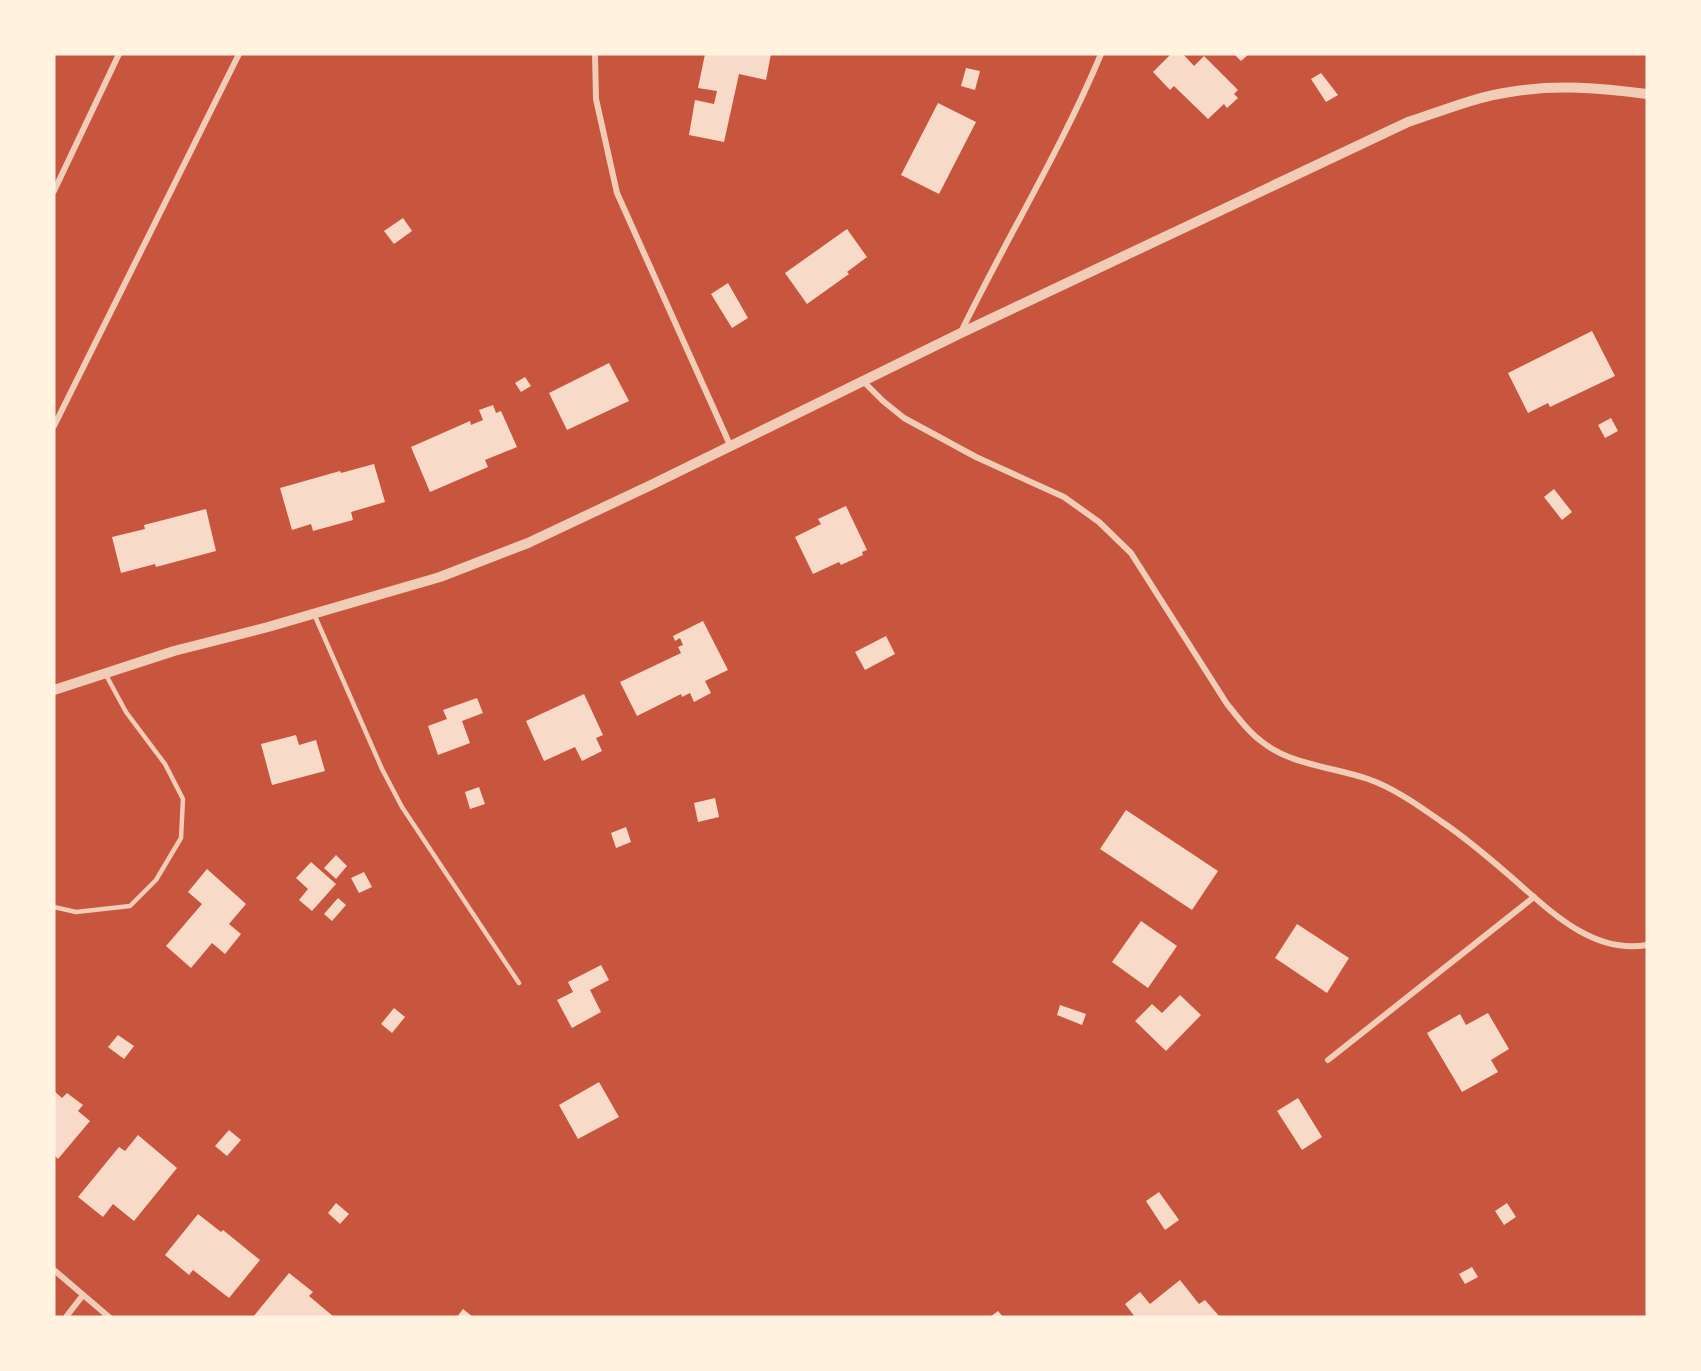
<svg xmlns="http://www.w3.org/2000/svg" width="1701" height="1371" font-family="Jost,sans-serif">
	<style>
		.building { fill: #f7dbc8 }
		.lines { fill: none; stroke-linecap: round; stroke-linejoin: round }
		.service { stroke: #f1ccb7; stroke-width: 4.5 }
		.minor { stroke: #f1ccb7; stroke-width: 6 }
		.tertiary { stroke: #f1ccb7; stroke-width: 10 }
	</style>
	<rect width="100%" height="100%" fill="#c8553d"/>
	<g class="building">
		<path d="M705,54H771L766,80L739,74L724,142L689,135L695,100L714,104L717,91L698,88Z"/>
		<path d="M1171,54H1183L1194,66L1204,56L1238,90L1234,94L1238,98L1227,108L1224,104L1208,119L1174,86L1170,90L1153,72Z"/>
		<path d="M1234,54H1249L1241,61Z"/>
		<path d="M966,68L980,71L975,90L961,86Z"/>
		<path d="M1321,73L1338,95L1326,102L1311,79Z"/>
		<path d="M938,103L976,122L939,194L901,175Z"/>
		<path d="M403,218L412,231L394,244L384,231Z"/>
		<path d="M847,229L867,257L847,272L849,274L807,304L785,273Z"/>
		<path d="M728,283L748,318L732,328L711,294Z"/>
		<path d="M1592,331L1615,376L1550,407L1548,403L1528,413L1508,373Z"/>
		<path d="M609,363L629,401L567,430L549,393Z"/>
		<path d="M525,377L531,386L521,392L515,383Z"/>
		<path d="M493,405L496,413L501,411L517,447L485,460L488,467L430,492L411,447L470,421L471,425L483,420L479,410Z"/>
		<path d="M1611,418L1618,431L1605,438L1598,425Z"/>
		<path d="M374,464L385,502L351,512L353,520L313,531L311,524L292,530L280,488L340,471L341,473Z"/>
		<path d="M1554,489L1572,512L1562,520L1544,497Z"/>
		<path d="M846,506L867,550L862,552L863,555L841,565L839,562L813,574L795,537L821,524L818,519Z"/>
		<path d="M206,509L216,551L156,567L155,564L121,573L112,537L145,529L144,525Z"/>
		<path d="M703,621L728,670L705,681L711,693L694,702L690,693L682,697L681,694L637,716L620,682L681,653L678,647L683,645L680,638L675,641L673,636Z"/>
		<path d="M886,636L895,654L865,670L855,652Z"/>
		<path d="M584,694L603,735L596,738L602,751L582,761L575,747L544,761L526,721Z"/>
		<path d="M477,698L483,713L462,721L470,743L438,755L428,726L447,719L443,710Z"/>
		<path d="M296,735L299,745L316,740L325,771L272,785L261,744Z"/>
		<path d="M479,787L485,804L470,809L465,792Z"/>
		<path d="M715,798L719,817L698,822L694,803Z"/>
		<path d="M1126,810L1218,871L1192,910L1100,849Z"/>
		<path d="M626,827L631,842L616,848L611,833Z"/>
		<path d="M336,855L347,866L336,879L324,868Z"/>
		<path d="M311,862L336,884L312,911L299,900L308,889L296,878Z"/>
		<path d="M207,869L246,904L229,924L241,934L225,954L212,943L191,968L166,946L202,904L188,892Z"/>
		<path d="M364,872L372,887L359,893L351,878Z"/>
		<path d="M338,898L346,905L332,921L324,914Z"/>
		<path d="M1141,921L1177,946L1148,988L1112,962Z"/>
		<path d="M1297,924L1349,958L1327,993L1275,958Z"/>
		<path d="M601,965L609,980L590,990L601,1012L572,1028L557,1000L573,992L568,982Z"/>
		<path d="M1180,995L1201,1015L1166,1051L1135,1021L1152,1004L1162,1013Z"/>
		<path d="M1060,1005L1086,1014L1082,1025L1057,1015Z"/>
		<path d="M394,1008L405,1017L392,1033L381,1024Z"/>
		<path d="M1488,1013L1509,1049L1491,1060L1498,1072L1462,1092L1427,1033L1460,1014L1466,1025Z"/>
		<path d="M118,1035L134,1046L124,1059L108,1047Z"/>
		<path d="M599,1082L619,1117L578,1139L559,1105Z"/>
		<path d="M54,1091L62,1098L67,1093L83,1105L78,1111L90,1121L58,1159L54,1155Z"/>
		<path d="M1298,1098L1322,1137L1302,1150L1277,1111Z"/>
		<path d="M229,1130L241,1140L227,1156L215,1146Z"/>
		<path d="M138,1135L177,1168L134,1221L113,1204L103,1217L78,1197L119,1147L125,1151Z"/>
		<path d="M1159,1192L1179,1220L1165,1230L1146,1201Z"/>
		<path d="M336,1203L349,1214L340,1224L328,1213Z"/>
		<path d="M1507,1203L1516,1217L1504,1225L1495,1211Z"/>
		<path d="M198,1214L221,1232L223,1230L260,1260L229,1298L193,1270L189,1275L165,1255Z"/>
		<path d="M1472,1267L1478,1277L1465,1284L1459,1274Z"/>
		<path d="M289,1273L313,1292L309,1296L334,1317H253Z"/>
		<path d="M1180,1280L1199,1304L1205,1300L1220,1317H1135L1125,1304L1140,1292L1150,1304Z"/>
		<path d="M463,1309L473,1317H457Z"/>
		<path d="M998,1311L1003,1317H990Z"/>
	</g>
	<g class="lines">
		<g class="service">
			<path d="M314,614L382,769L402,807L519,983"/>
			<path d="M54,907L76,912L130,906L156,880L181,838L183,799L165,764L126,712L106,675"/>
		</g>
		<g class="minor">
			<path d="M595,54L596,99L617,193L730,445"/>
			<path d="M54,191L119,54"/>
			<path d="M961,332C1006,239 1061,150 1101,54"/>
			<path d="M863,381L883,401L904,418L976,457L1064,497L1099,522L1131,553L1227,704C1238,717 1247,731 1261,741C1290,765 1333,767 1368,779C1394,788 1419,806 1442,822C1466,838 1488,857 1510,876C1548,909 1592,955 1647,945"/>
			<path d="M54,426L239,54"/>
			<path d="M1328,1060L1534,897"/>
			<path d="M54,1270L109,1317"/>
			<path d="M66,1317L83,1295"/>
		</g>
		<path class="tertiary" d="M54,690L174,651L268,627L440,577L528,543L649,486L961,333L1408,122C1442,111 1475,97 1510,92C1556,84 1601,88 1647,94"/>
	</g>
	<rect width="1701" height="1371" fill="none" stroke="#fff3e0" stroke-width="111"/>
</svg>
